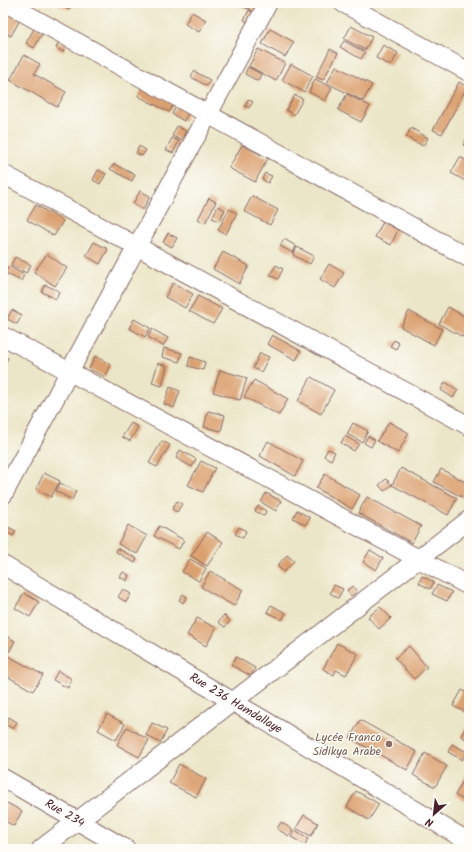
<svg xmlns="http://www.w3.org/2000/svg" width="472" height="852" font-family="Kalam,sans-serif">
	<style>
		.building { fill: #dba070 }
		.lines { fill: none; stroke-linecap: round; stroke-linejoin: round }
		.minor-casing { stroke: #836562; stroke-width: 20 }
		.minor { stroke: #fff; stroke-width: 18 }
		.education-dot { fill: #8d6e63; stroke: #fdfcf7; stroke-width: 1.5 }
		.labels { text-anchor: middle; stroke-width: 3; stroke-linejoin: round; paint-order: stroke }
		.street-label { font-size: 12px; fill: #4a1f2b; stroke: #fdfcf7 }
		.education-label { font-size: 12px; fill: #785e54; stroke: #fdfcf7; text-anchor: end }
	</style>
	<rect width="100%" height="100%" fill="#fdfcf7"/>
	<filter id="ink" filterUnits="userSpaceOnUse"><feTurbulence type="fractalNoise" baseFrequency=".025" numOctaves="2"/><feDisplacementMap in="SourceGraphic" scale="8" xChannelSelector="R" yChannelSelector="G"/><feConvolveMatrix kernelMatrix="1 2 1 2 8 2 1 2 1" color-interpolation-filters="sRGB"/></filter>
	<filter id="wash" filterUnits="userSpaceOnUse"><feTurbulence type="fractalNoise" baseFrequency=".012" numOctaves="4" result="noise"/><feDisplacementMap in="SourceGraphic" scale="16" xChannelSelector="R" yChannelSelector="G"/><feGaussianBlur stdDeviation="0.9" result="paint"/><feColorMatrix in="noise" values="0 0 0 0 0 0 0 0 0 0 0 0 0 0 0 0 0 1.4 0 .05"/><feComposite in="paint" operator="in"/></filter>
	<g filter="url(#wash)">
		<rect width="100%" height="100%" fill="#ece6c8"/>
		<g id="blocks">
			<g class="building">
				<path d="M56,3H73L69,10Z"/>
				<path d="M240,3H251L248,9L239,5Z"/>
				<path d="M253,3H262L259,15L249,9Z"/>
				<path d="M3,9L21,18L11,36L3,32Z"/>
				<path d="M249,10L254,13L249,23L244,20Z"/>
				<path d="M192,12L206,20L199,32L185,24Z"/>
				<path d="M351,26L372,37L365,50L344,39Z"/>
				<path d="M35,27L43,32L34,48L26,43Z"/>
				<path d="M270,29L294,42L285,57L262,44Z"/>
				<path d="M344,41L365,52L361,59L340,47Z"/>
				<path d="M59,42L66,46L63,52L56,48Z"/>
				<path d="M383,45L398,53L391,66L376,58Z"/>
				<path d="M258,49L285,63L276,81L249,66Z"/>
				<path d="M330,49L338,53L323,80L316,77Z"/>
				<path d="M24,55L40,64L34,74L66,92L57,107L10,80Z"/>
				<path d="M291,64L313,76L304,92L282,80Z"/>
				<path d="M336,66L372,85L363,101L327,83Z"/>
				<path d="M248,67L261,74L258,81L245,74Z"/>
				<path d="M194,71L210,80L207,86L191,77Z"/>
				<path d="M315,79L332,88L325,101L309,92Z"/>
				<path d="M459,82L467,87L442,134L433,130Z"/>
				<path d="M143,87L174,104L169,112L138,96Z"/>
				<path d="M347,94L370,106L361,122L338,110Z"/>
				<path d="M295,95L303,99L294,115L286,110Z"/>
				<path d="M248,99L253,102L249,108L245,106Z"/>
				<path d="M176,106L188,113L184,121L172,114Z"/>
				<path d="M177,126L186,131L181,140L172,136Z"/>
				<path d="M411,128L428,138L423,146L406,137Z"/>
				<path d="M469,134V148L463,145Z"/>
				<path d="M172,138L179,141L173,153L166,150Z"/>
				<path d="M242,145L268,158L255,182L229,168Z"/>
				<path d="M139,146L146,150L142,156L136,153Z"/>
				<path d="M460,157L469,162V183L451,173Z"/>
				<path d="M114,164L135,175L132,181L110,169Z"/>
				<path d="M98,170L106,174L100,184L93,180Z"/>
				<path d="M265,173L272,176L268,183L262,179Z"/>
				<path d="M140,191L150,196L143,210L133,204Z"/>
				<path d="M252,196L278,210L270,225L244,211Z"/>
				<path d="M209,198L216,202L205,223L198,219Z"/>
				<path d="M36,205L63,221L54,236L27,220Z"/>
				<path d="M218,206L225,210L219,221L212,218Z"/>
				<path d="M229,209L237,213L226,234L218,230Z"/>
				<path d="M383,222L398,230L391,245L375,237Z"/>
				<path d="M168,233L177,238L172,247L163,242Z"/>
				<path d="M284,239L296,246L293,253L280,246Z"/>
				<path d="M94,242L108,249L100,264L86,256Z"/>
				<path d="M297,247L314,256L310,264L293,255Z"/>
				<path d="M223,252L249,266L239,284L213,269Z"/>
				<path d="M47,254L67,268L55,286L34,272Z"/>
				<path d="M15,257L31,265L26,273L11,265Z"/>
				<path d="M329,264L344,273L335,288L320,279Z"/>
				<path d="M276,265L283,269L278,279L270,275Z"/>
				<path d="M9,266L24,275L21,281L5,273Z"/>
				<path d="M173,283L193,294L185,308L165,297Z"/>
				<path d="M45,285L59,291L56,299L42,292Z"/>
				<path d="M198,296L222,309L213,324L189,311Z"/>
				<path d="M448,307L469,319V325L463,337L439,324Z"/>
				<path d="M12,310L22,315L17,324L7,319Z"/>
				<path d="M409,311L442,329L434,345L401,327Z"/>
				<path d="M134,319L150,328L145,337L129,328Z"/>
				<path d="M152,329L168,338L163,346L148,337Z"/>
				<path d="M272,335L301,351L296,360L267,344Z"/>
				<path d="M394,340L399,343L396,349L390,346Z"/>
				<path d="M164,348L182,353L179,362L162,357Z"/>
				<path d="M260,353L269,357L261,372L253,368Z"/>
				<path d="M3,355L8,358L3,368Z"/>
				<path d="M95,356L111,365L105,377L89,369Z"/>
				<path d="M190,357L205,362L203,370L188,366Z"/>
				<path d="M158,363L167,366L162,386L152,383Z"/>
				<path d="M220,370L247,378L240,400L213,392Z"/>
				<path d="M311,377L334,390L321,414L298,401Z"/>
				<path d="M254,380L288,399L279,415L244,397Z"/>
				<path d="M445,382L458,390L453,398L441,390Z"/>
				<path d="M170,387L180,391L174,408L164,404Z"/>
				<path d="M208,411L225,415L221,431L204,427Z"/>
				<path d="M389,422L409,433L398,453L377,441Z"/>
				<path d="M131,423L138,427L130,441L122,437Z"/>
				<path d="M353,423L368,431L362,442L347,434Z"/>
				<path d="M345,436L359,444L354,451L341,443Z"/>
				<path d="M368,436L375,440L371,447L364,443Z"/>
				<path d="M162,441L170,445L157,467L149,463Z"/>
				<path d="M268,441L303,461L295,476L260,456Z"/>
				<path d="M328,449L335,452L331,460L324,456Z"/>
				<path d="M180,450L196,459L192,467L176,458Z"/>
				<path d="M201,461L215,468L203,492L188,485Z"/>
				<path d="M401,468L457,498L448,515L392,485Z"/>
				<path d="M441,469L469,484V496L467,500L434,482Z"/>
				<path d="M44,473L60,481L51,497L36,489Z"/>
				<path d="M325,474L360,495L352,509L316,488Z"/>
				<path d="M386,479L392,485L384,491L379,485Z"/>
				<path d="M60,483L76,491L72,500L56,491Z"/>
				<path d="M266,493L281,501L276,511L261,502Z"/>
				<path d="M367,497L421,526L412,543L358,513Z"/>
				<path d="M177,501L182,504L177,512L172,509Z"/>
				<path d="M258,506L266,511L264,516L255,511Z"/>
				<path d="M297,510L310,518L305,525L293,518Z"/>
				<path d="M128,525L147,536L137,554L118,544Z"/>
				<path d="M6,526L16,531L13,536L3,531Z"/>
				<path d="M159,526L184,540L179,549L154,536Z"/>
				<path d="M239,527L246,531L243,538L235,534Z"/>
				<path d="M207,532L223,542L207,566L191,556Z"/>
				<path d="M117,548L137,559L135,563L116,552Z"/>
				<path d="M370,550L383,558L376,570L363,562Z"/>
				<path d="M287,555L294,561L284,572L277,566Z"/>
				<path d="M190,559L206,568L199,581L182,572Z"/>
				<path d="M210,571L243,590L234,606L201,587Z"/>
				<path d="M123,572L129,575L127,581L120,577Z"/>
				<path d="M422,576L434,582L430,589L419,583Z"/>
				<path d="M334,585L343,589L338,598L330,593Z"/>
				<path d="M437,585L452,592L447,601L432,594Z"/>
				<path d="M353,586L357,592L351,596L347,590Z"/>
				<path d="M123,589L131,594L126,602L118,597Z"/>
				<path d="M24,593L39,602L30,617L15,608Z"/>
				<path d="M183,594L187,597L183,603L179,600Z"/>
				<path d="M271,605L286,613L282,620L267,612Z"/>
				<path d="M380,607L391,618L379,629L368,617Z"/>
				<path d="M224,615L230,621L225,627L218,622Z"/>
				<path d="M197,618L216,628L206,646L187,635Z"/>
				<path d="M3,634L15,641L9,652L3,649Z"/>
				<path d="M337,643L358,654L346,675L336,670L334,675L323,669Z"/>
				<path d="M409,646L427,667L414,679L395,658Z"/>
				<path d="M3,653L43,675L33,691L3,674Z"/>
				<path d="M236,657L255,668L251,676L231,665Z"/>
				<path d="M58,671L72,679L68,688L53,680Z"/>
				<path d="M462,690L469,694V714L453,706Z"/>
				<path d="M107,714L125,724L116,740L98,730Z"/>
				<path d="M9,717L17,722L13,729L5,724Z"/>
				<path d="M360,720L417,752L407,770L350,738Z"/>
				<path d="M469,721V741L461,736Z"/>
				<path d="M152,723L167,730L160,743L146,735Z"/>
				<path d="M127,727L149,740L139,757L117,745Z"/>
				<path d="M452,744L467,752L462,760L448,752Z"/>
				<path d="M425,753L447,766L435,787L413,775Z"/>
				<path d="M179,764L206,779L196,797L169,783Z"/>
				<path d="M469,770V803L455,795Z"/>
				<path d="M356,791L379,804L369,820L347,807Z"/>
				<path d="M7,803L22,811L14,826L3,820V810Z"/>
				<path d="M304,815L318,823L311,836L296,828Z"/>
				<path d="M281,822L293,830L289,836L277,829Z"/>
				<path d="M295,830L308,838L305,845L291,837Z"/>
			</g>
		</g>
	</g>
	<g filter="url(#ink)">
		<use href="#blocks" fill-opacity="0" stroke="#836562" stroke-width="1"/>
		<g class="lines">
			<g class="minor-casing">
				<g id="minor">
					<path d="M6,3L469,258"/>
					<path d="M343,3L469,72"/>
					<path d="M3,174L469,426"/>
					<path d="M3,336L469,586"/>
					<path d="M3,495L268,3"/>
					<path d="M3,565L469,842"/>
					<path d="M3,778L126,849"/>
					<path d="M41,849L469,520"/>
				</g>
			</g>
			<use href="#minor" class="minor"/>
		</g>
	</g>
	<circle class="education-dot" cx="389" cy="744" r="4"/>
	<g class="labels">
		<g class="street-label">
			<text transform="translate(236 703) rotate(31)" y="4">Rue 236 Hamdallaye</text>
			<text transform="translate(65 813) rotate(30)" y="4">Rue 234</text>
		</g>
		<g class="education-label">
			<text x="381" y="741">Lycée Franco<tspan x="381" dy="14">Sidikya Arabe</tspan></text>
		</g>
	</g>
	<rect width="472" height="852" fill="none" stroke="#fdfcf7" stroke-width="16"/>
	<g transform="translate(434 814) rotate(208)" stroke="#fdfcf7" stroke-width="3" paint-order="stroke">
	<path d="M0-3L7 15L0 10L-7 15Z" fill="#4a1f2b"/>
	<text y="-6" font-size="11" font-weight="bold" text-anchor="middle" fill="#4a1f2b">N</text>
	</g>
</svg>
